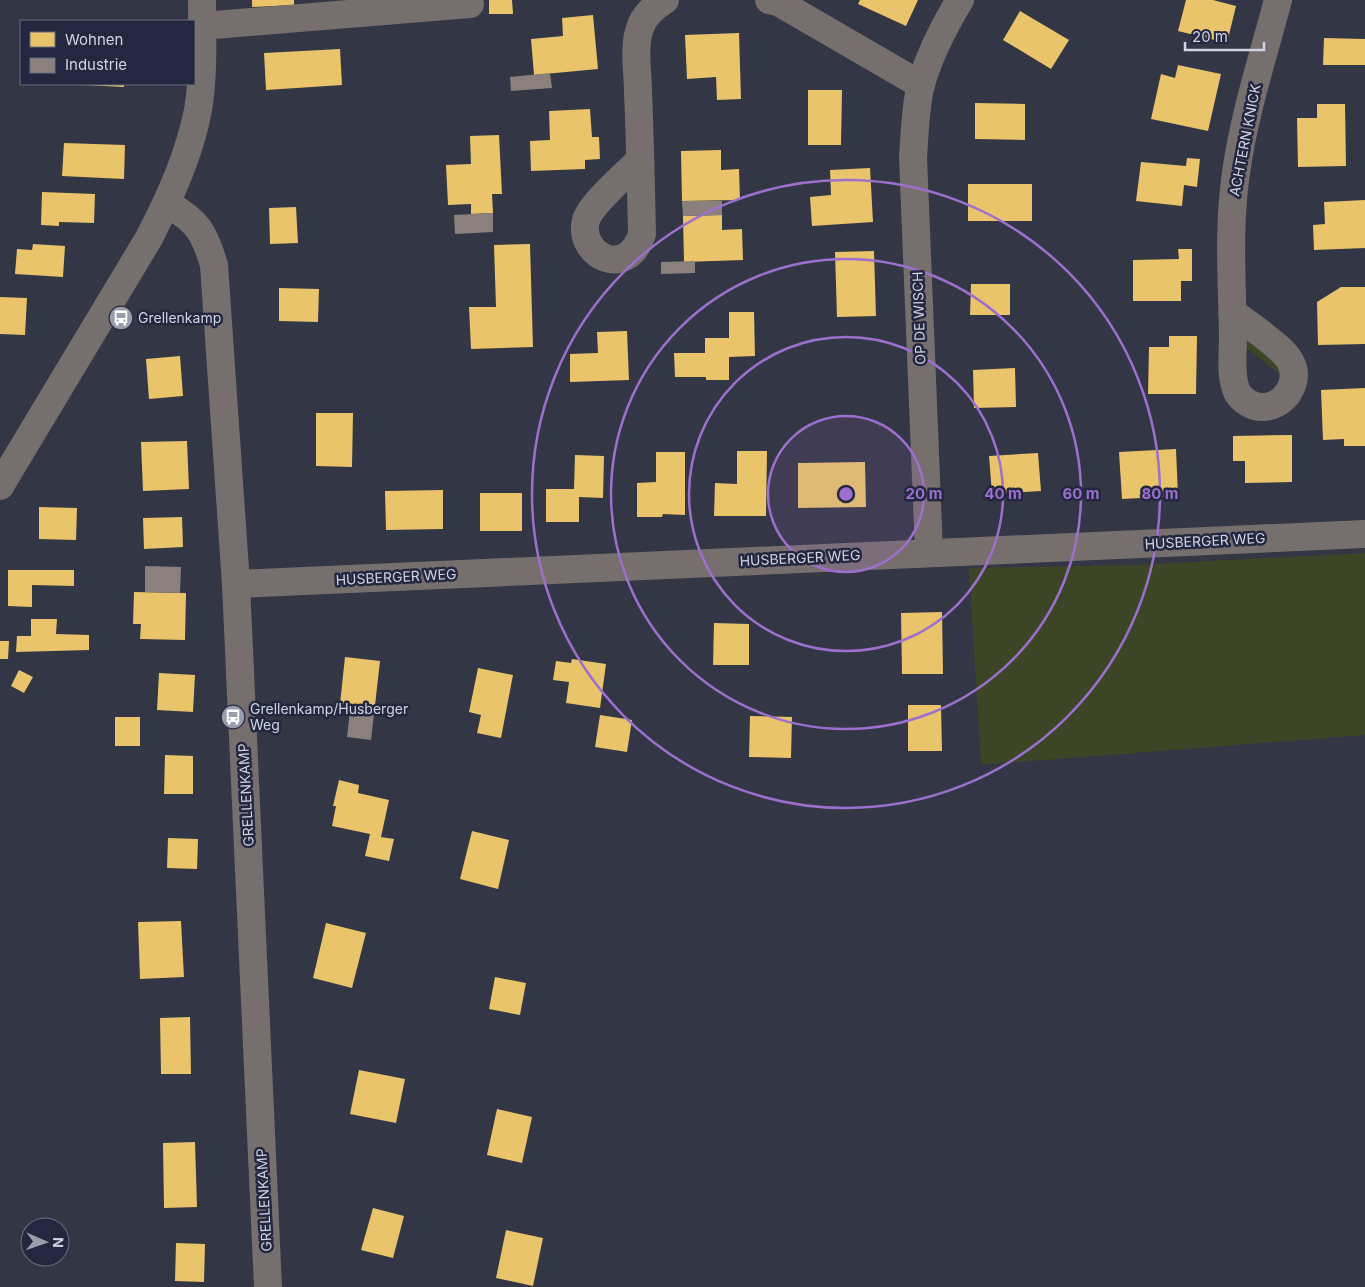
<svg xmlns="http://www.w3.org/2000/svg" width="1365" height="1287" font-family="Inter,sans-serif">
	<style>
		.green { fill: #3c4627 }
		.homes { fill: #e9c46a }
		.industry { fill: #8a817c }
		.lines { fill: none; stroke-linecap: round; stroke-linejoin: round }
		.minor { stroke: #776e6e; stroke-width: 28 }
		.ring { fill: none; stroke: #9d6fce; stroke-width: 2.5 }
		.labels { text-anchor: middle; stroke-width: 5; stroke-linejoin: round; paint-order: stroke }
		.street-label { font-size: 14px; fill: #d0d4e4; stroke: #232840 }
		.poi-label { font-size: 14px; fill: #d0d4e4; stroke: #232840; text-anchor: start }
		.centre { fill: #9d6fce; stroke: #232840; stroke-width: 2.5 }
		.ring-label { font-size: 15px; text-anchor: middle; font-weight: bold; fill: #9d6fce; stroke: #232840; stroke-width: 5; stroke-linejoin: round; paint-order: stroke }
	</style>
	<rect width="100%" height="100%" fill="#333644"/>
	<g class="green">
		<path d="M1243,330L1274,353L1283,376L1243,346Z"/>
		<path d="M1365,553V735L981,765L969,568L1132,565Z"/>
	</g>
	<g class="homes">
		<path d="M252,0H294V5L252,7Z"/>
		<path d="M489,0H512L513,14H489Z"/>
		<path d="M860,0H918L906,26L858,4Z"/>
		<path d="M1186,0H1213L1236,6L1227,43L1178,31Z"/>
		<path d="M1020,11L1069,40L1051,69L1003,40Z"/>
		<path d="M593,15L598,69L534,75L531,39L563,36L562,18Z"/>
		<path d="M739,33L741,99L717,100L716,77L687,79L685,35Z"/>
		<path d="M1324,38L1365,39V65H1323Z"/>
		<path d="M340,49L342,85L266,90L264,53Z"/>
		<path d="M1178,65L1221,74L1208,131L1151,119L1161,74L1175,78Z"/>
		<path d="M84,84H124V87L84,85Z"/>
		<path d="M808,90H842L841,145H808Z"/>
		<path d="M975,103L1025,104V140L975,139Z"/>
		<path d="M1317,104H1345L1346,166L1298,167L1297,118H1317Z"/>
		<path d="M590,109L592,137H599L600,159L585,160V169L531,171L530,141L550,140L549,111Z"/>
		<path d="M499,135L502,194H492L493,213L471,214V204L448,205L446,165L471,164L470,136Z"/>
		<path d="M64,143L125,145L124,179L62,176Z"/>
		<path d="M721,150V170L739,169L740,200L682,201L681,151Z"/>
		<path d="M1187,158L1200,159L1197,187L1184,185L1182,206L1136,201L1141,162L1186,166Z"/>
		<path d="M870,168L873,222L812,226L810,197L831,195L830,170Z"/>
		<rect x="968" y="184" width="64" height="37"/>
		<path d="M42,192L95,194L94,223L59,222V226L41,225Z"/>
		<path d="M1365,200V248L1314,250L1313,225L1325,224L1324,202Z"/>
		<path d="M296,207L298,243L270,244L269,208Z"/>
		<path d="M722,215V230L742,229L743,260L684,262L683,216Z"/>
		<path d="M33,244L65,246L63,277L15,274L17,249L32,250Z"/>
		<path d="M530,244L533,347L471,349L469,307H496L494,245Z"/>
		<path d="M1178,249H1192V281H1181V301H1133V260L1179,259Z"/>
		<path d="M874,251L876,316L837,317L835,252Z"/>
		<path d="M971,284H1010V315H970Z"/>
		<path d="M1341,287H1365V344L1318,345L1317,302Z"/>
		<path d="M279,288L319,289L318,322L279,321Z"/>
		<path d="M0,297L27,298L25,335L0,334Z"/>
		<path d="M729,312H754L755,356L729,357V380H706V377H675L674,353H705V338H729Z"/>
		<path d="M627,331L629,380L570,382V354L598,353L597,332Z"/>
		<path d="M1169,336H1197L1196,394H1148L1149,347H1169Z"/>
		<path d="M180,356L183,396L149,399L146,359Z"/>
		<path d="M1015,368L1016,407L974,408L973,370Z"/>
		<path d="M1365,388V446H1344V439L1323,440L1321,390Z"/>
		<path d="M316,413H353L352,467L316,466Z"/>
		<path d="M1292,435V482L1245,483V461H1233V436Z"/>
		<path d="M187,441L189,489L143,491L141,442Z"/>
		<path d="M1176,449L1178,496L1122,499L1119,452Z"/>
		<path d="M737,451H767L766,516H714L715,483L737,484Z"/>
		<path d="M656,452H685V515L663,514L662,517H637V483L656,482Z"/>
		<path d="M1038,453L1041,491L992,494L989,456Z"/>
		<path d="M575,455L604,456L603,498L579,497V522H546V489H574Z"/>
		<path d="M865,462L866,507L798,508V463Z"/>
		<path d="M443,490V529L386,530L385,491Z"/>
		<rect x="480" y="493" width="42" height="38"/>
		<path d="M39,507L77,508L76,540L39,539Z"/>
		<path d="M182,517L183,547L144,549L143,518Z"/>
		<path d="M8,570H74V586L32,585V607L8,606Z"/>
		<path d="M134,592L186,593L185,640L140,639L141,624H133Z"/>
		<path d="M942,612L943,674H902L901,613Z"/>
		<path d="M31,619H57L56,634L89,635V650L16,652L17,636H31Z"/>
		<path d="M714,623L749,624V665H713Z"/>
		<path d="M0,641H9L8,659H0Z"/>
		<path d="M345,657L380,661L374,714L361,713L362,706L340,704Z"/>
		<path d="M572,659L606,664L600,708L566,703L569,682L553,680L556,661L571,663Z"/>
		<path d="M478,668L513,675L501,738L477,733L481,715L469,712Z"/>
		<path d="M19,670L33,677L24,693L11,686Z"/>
		<path d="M159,673L195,675L193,712L157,710Z"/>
		<path d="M908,705H941L942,751H908Z"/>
		<path d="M600,715L632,720L627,752L595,747Z"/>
		<path d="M750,716L792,717L791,758L749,757Z"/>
		<rect x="115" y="717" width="25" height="29"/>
		<path d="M165,755L193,756V794H164Z"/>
		<path d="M339,780L359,785L358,793L389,800L381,837L394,839L389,861L365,856L370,834L332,826L336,806H333Z"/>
		<path d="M472,831L509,840L498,889L460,879Z"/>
		<path d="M168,838L198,839L197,869L167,868Z"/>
		<path d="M181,921L184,977L140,979L138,922Z"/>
		<path d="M326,923L366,933L352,988L313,978Z"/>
		<path d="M495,977L526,983L520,1015L489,1009Z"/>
		<path d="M190,1017L191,1074H161L160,1018Z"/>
		<path d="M359,1070L405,1079L396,1123L350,1114Z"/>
		<path d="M497,1109L532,1117L522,1163L487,1155Z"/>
		<path d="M195,1142L197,1207L164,1208L163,1143Z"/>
		<path d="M373,1208L404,1216L393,1258L361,1250Z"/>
		<path d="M506,1230L543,1238L533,1286L496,1278Z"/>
		<path d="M176,1243L205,1244L204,1282L175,1281Z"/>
	</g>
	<g class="industry">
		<path d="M550,73L552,88L511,91L510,77Z"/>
		<path d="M682,201H722V215L683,216Z"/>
		<path d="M493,213V232L455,234L454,215Z"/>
		<path d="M695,261V273L661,274V262Z"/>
		<path d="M145,566L181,567L180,593L145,592Z"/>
		<path d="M350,711L374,714L371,740L347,737Z"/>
	</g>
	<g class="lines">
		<g class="minor">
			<path d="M769,0L778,2L921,85"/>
			<path d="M202,26L470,4"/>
			<path d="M640,160C627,173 591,204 586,220C577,255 627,281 642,234C641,187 640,139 638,92C638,72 633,47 640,28C644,15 654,7 665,0"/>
			<path d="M167,204C198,221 204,232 214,265L236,584L268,1287"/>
			<path d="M1232,312C1242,320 1253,327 1263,335C1282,350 1305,366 1288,393C1282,402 1272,407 1262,407C1253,407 1242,401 1237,392C1230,376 1233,353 1233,336C1232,282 1228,227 1236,173C1244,114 1263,57 1278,0"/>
			<path d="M0,486L149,238C170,197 189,156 198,110C204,75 202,36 202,0"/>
			<path d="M929,552L913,157C915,133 915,108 921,84C930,54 944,26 960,0"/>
			<path d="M236,584L1365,534"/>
		</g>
	</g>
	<circle cx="846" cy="494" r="78" fill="#9d6fce" fill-opacity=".12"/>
	<g class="ring">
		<circle cx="846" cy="494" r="78"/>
		<circle cx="846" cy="494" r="157"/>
		<circle cx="846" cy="494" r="235"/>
		<circle cx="846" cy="494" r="314"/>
	</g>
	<defs>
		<g id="bus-disc" transform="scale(1.25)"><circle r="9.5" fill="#999dac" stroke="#232840"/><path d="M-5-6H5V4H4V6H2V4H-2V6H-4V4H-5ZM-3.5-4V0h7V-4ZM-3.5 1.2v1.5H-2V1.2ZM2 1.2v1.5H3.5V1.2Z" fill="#fff"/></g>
	</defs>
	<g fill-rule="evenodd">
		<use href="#bus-disc" x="121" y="318"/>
		<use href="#bus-disc" x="233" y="717"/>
	</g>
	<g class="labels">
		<g class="street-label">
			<text transform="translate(1245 140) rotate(-79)" y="5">ACHTERN KNICK</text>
			<text transform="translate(919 318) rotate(-92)" y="5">OP DE WISCH</text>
			<text transform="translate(1205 541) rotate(-3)" y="5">HUSBERGER WEG</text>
			<text transform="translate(800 558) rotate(-3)" y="5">HUSBERGER WEG</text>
			<text transform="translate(396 577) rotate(-3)" y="5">HUSBERGER WEG</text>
			<text transform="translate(246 795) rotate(-93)" y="5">GRELLENKAMP</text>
			<text transform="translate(264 1200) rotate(-93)" y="5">GRELLENKAMP</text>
		</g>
		<g class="poi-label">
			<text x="138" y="323">Grellenkamp</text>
			<text x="250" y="714">Grellenkamp/Husberger<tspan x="250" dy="16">Weg</tspan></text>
		</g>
	</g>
	<circle cx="846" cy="494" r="8" class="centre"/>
	<g class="ring-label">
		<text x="924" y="499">20 m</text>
		<text x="1003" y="499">40 m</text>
		<text x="1081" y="499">60 m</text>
		<text x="1160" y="499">80 m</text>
	</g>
	<rect x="20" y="20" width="175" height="65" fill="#232840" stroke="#686d82"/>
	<rect x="30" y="32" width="25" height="15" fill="#e9c46a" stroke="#686d82"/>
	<text x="65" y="45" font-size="15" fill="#d0d4e4">Wohnen</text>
	<rect x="30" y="58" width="25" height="15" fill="#8a817c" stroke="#686d82"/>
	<text x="65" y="70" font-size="15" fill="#d0d4e4">Industrie</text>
	<g transform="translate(45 1242) rotate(92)"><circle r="24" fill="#232840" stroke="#686d82"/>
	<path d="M0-4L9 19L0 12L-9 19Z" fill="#999dac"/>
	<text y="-8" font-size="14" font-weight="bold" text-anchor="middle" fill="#d0d4e4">N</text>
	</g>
	<path d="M1185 42v8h79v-8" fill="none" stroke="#d0d4e4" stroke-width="2.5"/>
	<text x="1192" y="42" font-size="15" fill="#d0d4e4" stroke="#232840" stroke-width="4" paint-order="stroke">20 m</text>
</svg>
